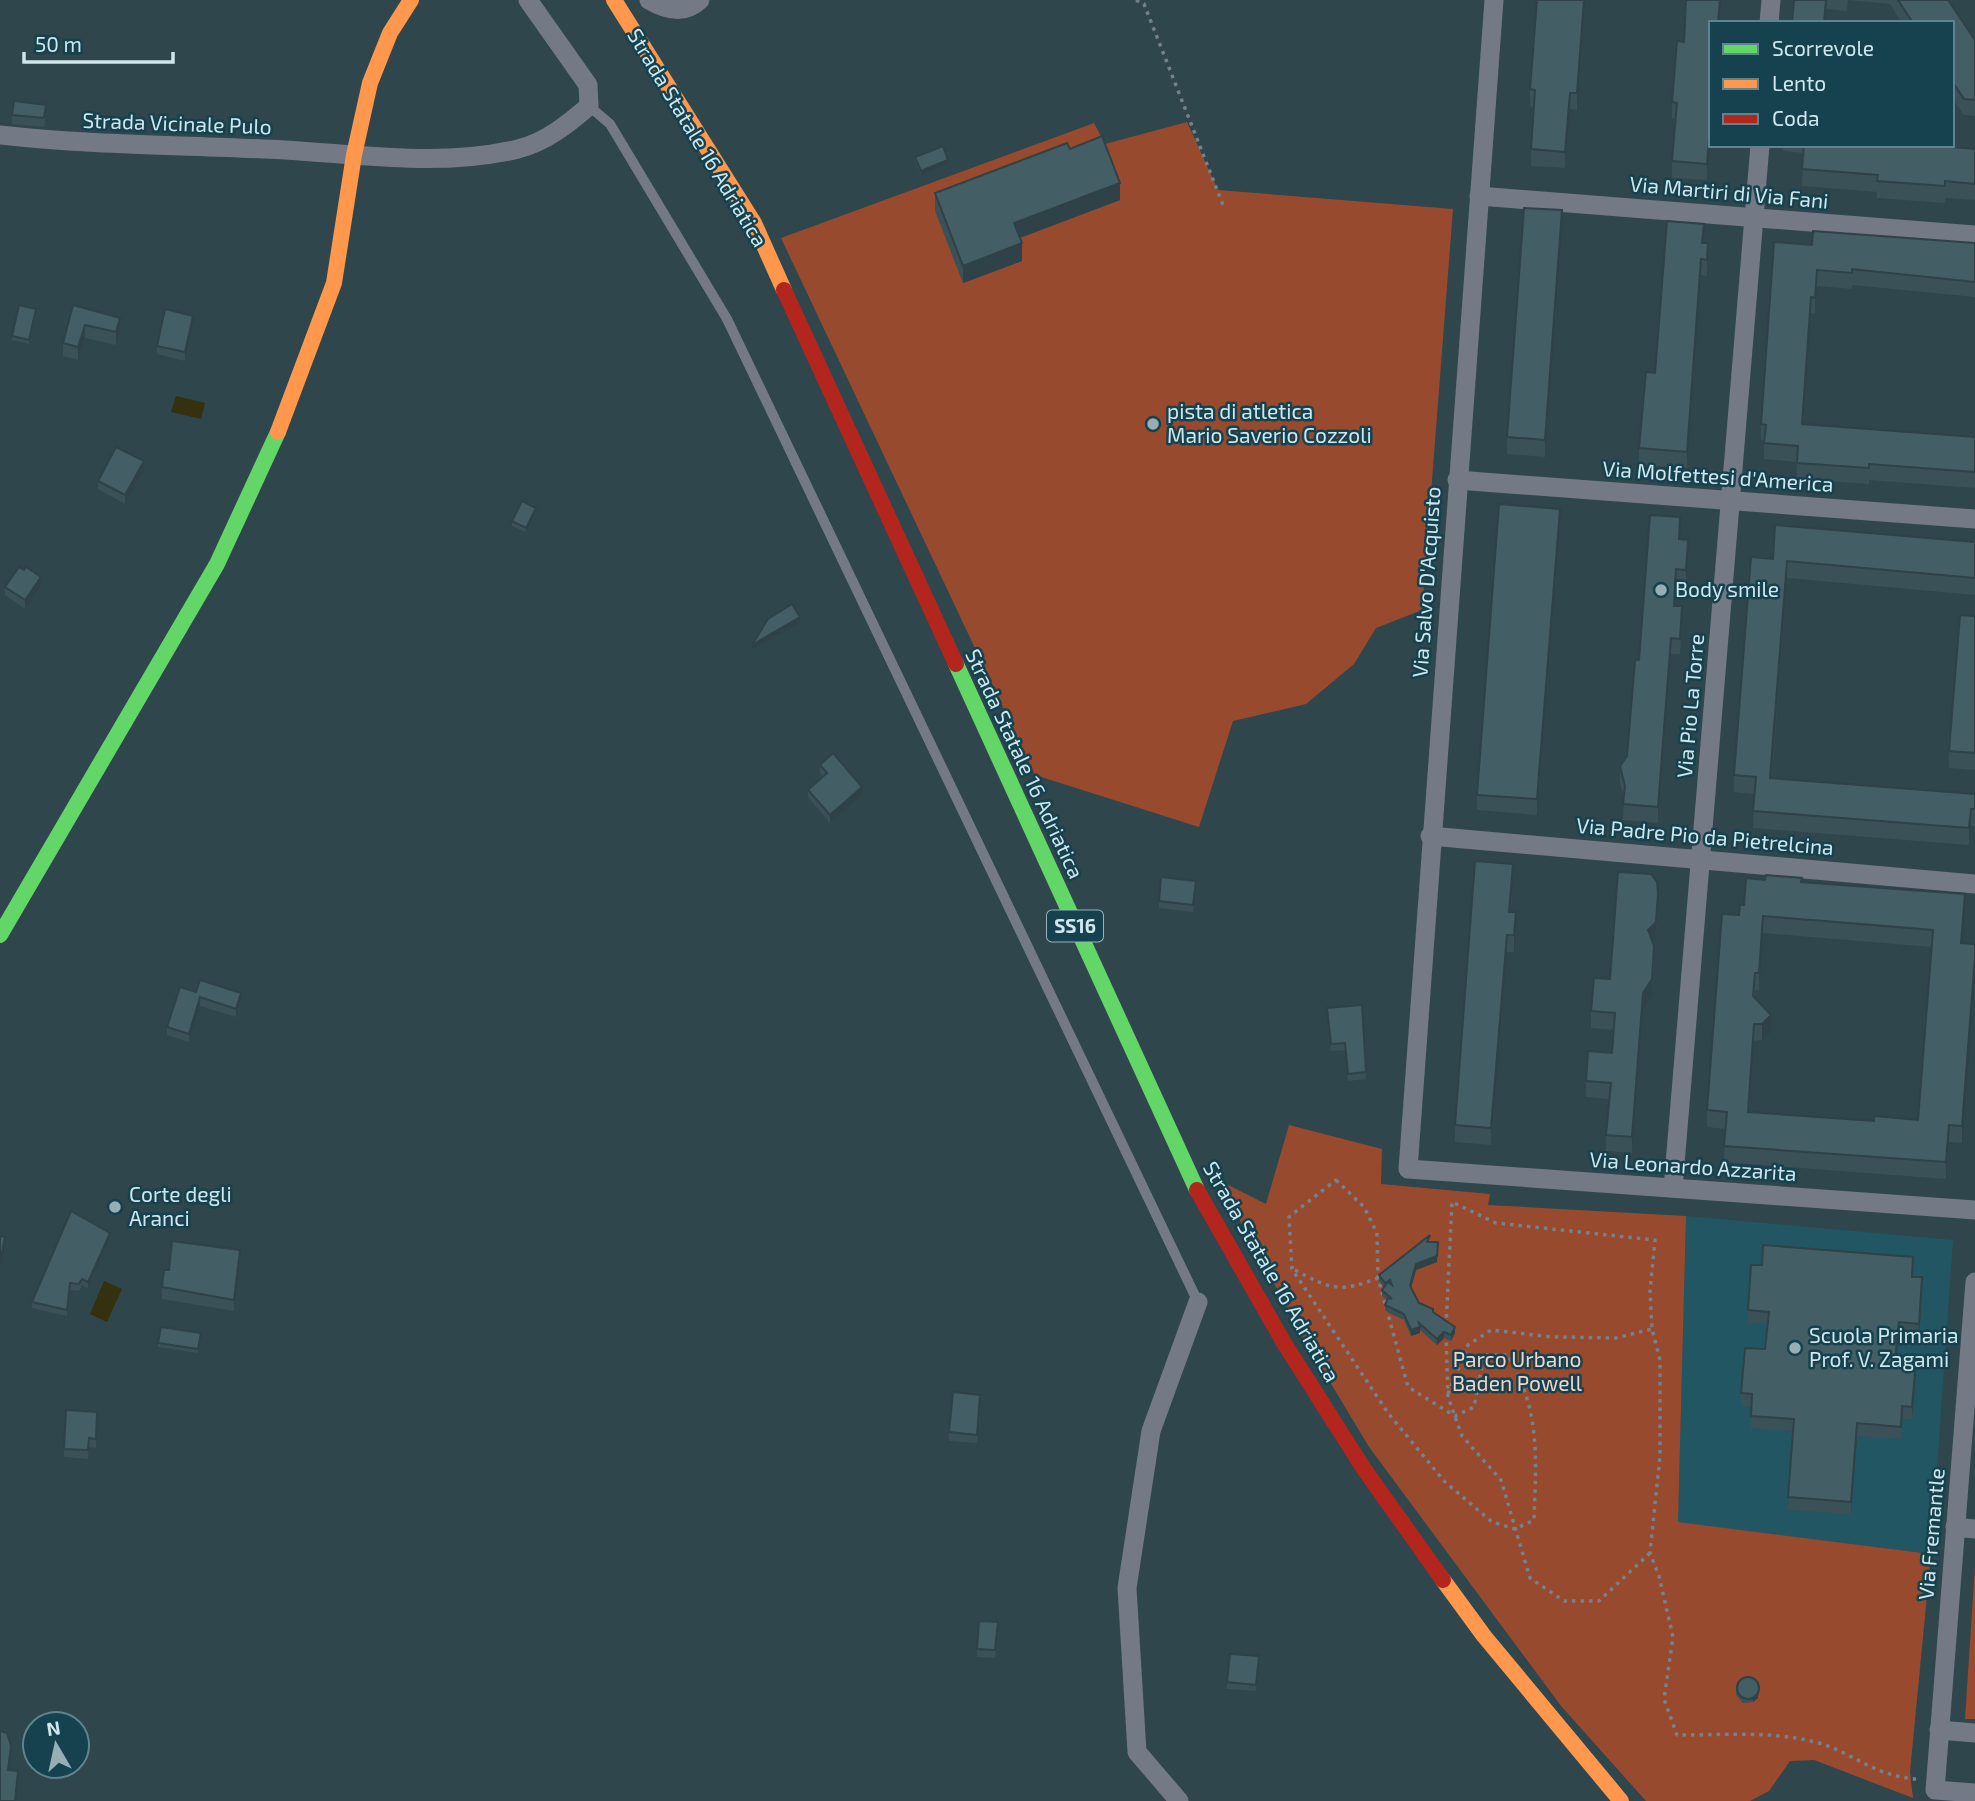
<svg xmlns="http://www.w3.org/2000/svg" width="1975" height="1801" font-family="'Exo 2',sans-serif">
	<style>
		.built { fill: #235663 }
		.green { fill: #984a2f }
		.water { fill: #35310e }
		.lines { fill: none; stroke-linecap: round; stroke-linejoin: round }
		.path { stroke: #788089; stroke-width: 3.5; stroke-dasharray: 3.5 5; stroke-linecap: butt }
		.lane { stroke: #747986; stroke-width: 10 }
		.street { stroke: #747986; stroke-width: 19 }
		.fast { stroke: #63d668; stroke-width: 16 }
		.slow { stroke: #ff974d; stroke-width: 16 }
		.jam { stroke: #b3261e; stroke-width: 16 }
		.wall { fill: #3a5157; fill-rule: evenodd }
		.shaded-wall { fill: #2f4247 }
		.building { fill: #435e65; stroke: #2f4247; stroke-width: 2; fill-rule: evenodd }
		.poi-dot { fill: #97aeb5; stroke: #15424e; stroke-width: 2.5 }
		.labels { text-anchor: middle; stroke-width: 5; stroke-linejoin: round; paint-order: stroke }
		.shield { fill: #15424e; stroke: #97b5bd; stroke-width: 2 }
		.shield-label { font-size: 19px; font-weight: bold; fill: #cfe6ed }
		.street-label { font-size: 21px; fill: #cfe6ed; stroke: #15424e }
		.poi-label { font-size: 21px; fill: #cfe6ed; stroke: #15424e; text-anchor: start }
		.park-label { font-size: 21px; fill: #f1d5cb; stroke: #15424e }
	</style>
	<rect width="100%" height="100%" fill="#2e464c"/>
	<path class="built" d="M1686,1216L1953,1240L1931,1554L1678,1522Z"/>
	<g class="green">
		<path d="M1187,122L1218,190L1453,209L1422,610L1376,628L1354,664L1306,704L1233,721L1199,827L1035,775L781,238L1094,123L1105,144Z"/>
		<path d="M1289,1125L1382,1149L1381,1184L1490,1194L1488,1205L1686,1216L1678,1522L1931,1554L1910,1772L1913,1798L1814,1760L1790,1761L1769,1791L1750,1801H1646L1561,1706L1369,1447L1303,1337L1218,1180L1266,1204Z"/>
		<path d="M1975,1566V1719H1965Z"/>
	</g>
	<g class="water">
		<path d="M176,396L205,403L201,419L171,412Z"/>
		<path d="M104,1281L122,1289L107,1322L90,1314Z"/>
	</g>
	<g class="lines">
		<g class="path">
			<path d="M1136,0L1144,4L1223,205"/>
			<path d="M1336,1180L1364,1207L1377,1233L1378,1278L1408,1387L1455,1416L1474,1407L1484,1355H1508C1541,1413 1536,1457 1534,1520L1515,1529L1492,1522L1444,1481L1388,1413L1292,1269L1289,1217Z"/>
			<path d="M1295,1270C1330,1289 1340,1293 1378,1278"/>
			<path d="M1446,1326L1452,1202L1496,1223L1655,1240L1650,1291L1652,1329L1660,1360V1456L1650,1553L1659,1576L1673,1637L1664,1699L1677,1735C1720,1735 1769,1731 1811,1741C1849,1749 1872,1776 1916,1779"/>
			<path d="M1446,1334L1448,1397L1462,1436L1501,1480L1530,1578L1564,1601H1599L1650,1553"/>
			<path d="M1448,1394L1468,1345L1491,1330L1552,1337L1616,1338L1652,1329"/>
		</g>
		<path class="lane" d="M589,106L610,124L727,319L1198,1302"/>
		<g class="street">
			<path d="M649,0C666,10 684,15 700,0"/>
			<path d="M1494,0L1408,1169L1975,1210"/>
			<path d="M1769,23L1771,0"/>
			<path d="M0,135C88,145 176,145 264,149C349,152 434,169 518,149C546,142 568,124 589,106L588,85L528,0"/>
			<path d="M1479,196L1975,235"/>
			<path d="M1457,480L1975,519"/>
			<path d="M1430,836L1975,884"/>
			<path d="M1673,1188L1760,145"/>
			<path d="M1975,1282L1935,1790L1975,1793"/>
			<path d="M1955,1527L1975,1529"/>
			<path d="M1939,1730L1975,1733"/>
			<path d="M1179,1801L1137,1752L1127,1588L1151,1431L1198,1302"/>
		</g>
		<g class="fast">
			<path d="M956,664L1197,1190"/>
			<path d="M0,935L217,564L278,432"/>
		</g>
		<g class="slow">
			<path d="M614,0L754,223L784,290"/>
			<path d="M278,432L334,283L354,155L370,83L390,33L411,0"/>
			<path d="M1443,1580L1484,1636L1621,1801"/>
		</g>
		<g class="jam">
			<path d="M784,290L956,664"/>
			<path d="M1197,1190L1284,1343L1364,1469L1443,1580"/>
		</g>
	</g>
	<g class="wall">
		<path d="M1537,0H1585L1577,110L1570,109L1565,168L1531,166V149L1534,107L1530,106V89Z"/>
		<path d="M1721,0L1719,23H1711L1707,180L1672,178V161L1675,119L1672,118V102L1684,42Z"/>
		<path d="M1794,0H1948L1975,40V116L1964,115L1952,98V23H1902L1890,4L1848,0L1847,11L1827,9Z"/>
		<path d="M46,114L44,127L12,124V115Z"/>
		<path d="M1783,145H1928L1975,149V200L1945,198V203L1877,198V192L1802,186L1803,153L1783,151Z"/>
		<path d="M1070,149L1120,200L1020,238L1022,261L963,283L935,211V193Z"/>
		<path d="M915,157L948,164L921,175L915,161Z"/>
		<path d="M1562,227L1545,457L1507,454V437Z"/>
		<path d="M1704,243L1708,260L1707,276L1701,275L1687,468L1639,465V448L1655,373Z"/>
		<path d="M1975,243V297L1852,285V289L1817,286L1815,314L1811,313L1803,424L1975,437V488L1869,480V484L1797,479V462L1764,459V440H1761V424L1812,245Z"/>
		<path d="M73,305L120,331L116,345L85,338L78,360L63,356V343Z"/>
		<path d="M36,313L29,344L12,340V336Z"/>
		<path d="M193,324L185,361L157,354V346Z"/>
		<path d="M144,469L125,504L98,489V481Z"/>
		<path d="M536,512L526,532L512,526V521Z"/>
		<path d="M1560,524L1537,815L1477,810V795Z"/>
		<path d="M1680,539L1688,556L1686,586L1676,585L1675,606L1682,622L1680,654H1671L1658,823L1623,820L1624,798L1620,782V766L1627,756L1639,660Z"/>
		<path d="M1975,542V595L1787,578L1772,778L1975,794V826H1971L1969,845L1753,828L1754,794L1734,792V775L1773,559Z"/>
		<path d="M41,586L25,609L5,595V587Z"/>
		<path d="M1975,616V770L1949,768V751Z"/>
		<path d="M820,765L862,795L830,823L808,797V790L823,776L820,773Z"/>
		<path d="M1513,881L1511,912L1516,929L1514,952H1507L1491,1145L1455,1142V1125Z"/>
		<path d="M1802,882L1965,911L1962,943V1143L1949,1142L1946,1179L1724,1162L1725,1129L1707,1127V1110L1739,915ZM1763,933L1932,947L1918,1120L1874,1121L1749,1112L1754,1041L1762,1040L1771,1032L1754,998L1755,990H1759Z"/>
		<path d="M1196,888L1193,912L1159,908V901Z"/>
		<path d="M1658,910L1656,938L1653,941L1654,962L1652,996L1643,1010L1632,1153L1606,1151V1135L1609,1099L1586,1097V1081L1612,1053L1614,1030L1591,1028V1011Z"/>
		<path d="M196,992L241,1002L236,1017L200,1006L189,1042L167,1035V1027Z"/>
		<path d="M1327,1008L1366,1072V1079L1348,1081L1345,1050L1331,1051Z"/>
		<path d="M110,1239L88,1288L82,1285L79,1291L70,1290L67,1316L32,1308V1302Z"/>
		<path d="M1430,1241V1242L1437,1262L1416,1270L1411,1288L1419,1303L1433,1312L1455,1333L1451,1341L1444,1338L1437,1345L1420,1330V1333L1411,1336L1404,1320L1385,1311V1305L1387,1300L1382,1296V1290L1384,1288L1379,1281V1275Z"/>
		<path d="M240,1262L234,1311L162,1299V1287L169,1270Z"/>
		<path d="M1913,1277L1922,1290L1919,1336L1899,1334L1896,1359L1916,1373L1912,1419H1902L1901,1439L1857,1436L1851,1514L1788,1510L1793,1431L1751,1428V1407L1741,1406V1393L1765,1349L1768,1324L1748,1323V1310Z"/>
		<path d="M201,1338L198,1353L158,1347V1343Z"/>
		<path d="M980,1403L977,1443L949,1441V1432Z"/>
		<path d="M97,1420L96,1448L89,1447L88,1459L64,1457V1449Z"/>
		<path d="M998,1630L995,1658L977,1657V1649Z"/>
		<path d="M1259,1663L1256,1691L1227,1689V1682Z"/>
		<path d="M1737,1683H1759L1758,1698L1753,1702L1743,1703L1736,1695Z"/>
	</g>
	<g class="shaded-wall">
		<path d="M1584,0H1585L1577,110V93Z"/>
		<path d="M1720,0H1721L1719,23H1718Z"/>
		<path d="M1570,93V109L1565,168V152Z"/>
		<path d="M1711,113V129L1707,180V164Z"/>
		<path d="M948,160V164L921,175V171Z"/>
		<path d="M1120,183V200L1014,240V223Z"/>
		<path d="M1562,210V227L1545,457V440Z"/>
		<path d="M1022,243V261L963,283V266Z"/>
		<path d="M1708,243V260L1707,276V260Z"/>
		<path d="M1701,259V275L1687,468V452Z"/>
		<path d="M1817,270V286L1815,314V298Z"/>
		<path d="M1811,297V313L1802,440V424Z"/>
		<path d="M193,316V324L185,361V352Z"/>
		<path d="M120,318V331L116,345V332Z"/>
		<path d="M85,325V338L78,360V347Z"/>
		<path d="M144,461V469L125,504V495Z"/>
		<path d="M536,508V512L526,532V528Z"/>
		<path d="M1560,509V524L1537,815V799Z"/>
		<path d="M1688,540V556L1686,586V570Z"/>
		<path d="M1787,561V578L1770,795V778Z"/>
		<path d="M1676,569V585L1674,621V606Z"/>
		<path d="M41,577V586L25,609V600Z"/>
		<path d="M800,617V622L752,649V645Z"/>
		<path d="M1671,638V654L1658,823V807Z"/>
		<path d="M862,787V795L830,823V815Z"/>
		<path d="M1971,809V826L1969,845V828Z"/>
		<path d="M1513,864V881L1509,929V912Z"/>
		<path d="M1658,893L1656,938L1648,947V930Z"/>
		<path d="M1965,894V911L1961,960V943Z"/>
		<path d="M1516,912V929L1514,952V935Z"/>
		<path d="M1763,916V933L1759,990V973Z"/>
		<path d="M1507,935V952L1491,1145V1128Z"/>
		<path d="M1654,946L1652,996L1643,1010L1632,1153V1137L1643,993Z"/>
		<path d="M1975,957V974L1962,1143V1126Z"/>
		<path d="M241,993V1002L236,1017V1009Z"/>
		<path d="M200,997V1006L189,1042V1034Z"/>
		<path d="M1771,1015V1032L1762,1040V1024Z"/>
		<path d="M1754,1024V1041L1748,1129V1112Z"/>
		<path d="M1949,1125V1142L1946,1179V1162Z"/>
		<path d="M110,1233V1239L88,1288V1282Z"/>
		<path d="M1438,1242L1437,1262L1416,1270L1410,1292V1286L1416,1264Z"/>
		<path d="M240,1250V1262L234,1311V1300Z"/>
		<path d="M1922,1277V1290L1919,1336V1324Z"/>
		<path d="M1899,1322V1334L1895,1372V1359Z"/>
		<path d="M1420,1327V1333L1411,1336V1330Z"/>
		<path d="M1455,1327V1333L1451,1341V1335Z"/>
		<path d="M1444,1332V1338L1437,1345V1339Z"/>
		<path d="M1916,1361V1373L1912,1419V1407Z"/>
		<path d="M1857,1423V1436L1851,1514V1502Z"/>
		<path d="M1758,1694V1698L1753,1702V1698Z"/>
	</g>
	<g class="building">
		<path d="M1537,0H1584L1577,93H1570L1565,152L1531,149L1535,90L1530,89Z"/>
		<path d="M1686,0H1720L1718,23H1711V113L1707,164L1672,161L1677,103L1672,102L1677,41L1684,42Z"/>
		<path d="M1794,0H1826L1824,23H1792Z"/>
		<path d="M1898,0H1948L1975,40V100L1964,99L1952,81V23H1913Z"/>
		<path d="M14,101L46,105L44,118L12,115Z"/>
		<path d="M1102,136L1120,183L1014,223L1022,243L963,266L935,193L1067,143L1070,149Z"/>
		<path d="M1804,145H1928L1975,149V184L1945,181V186L1877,181L1878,175L1802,169Z"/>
		<path d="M943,146L948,160L921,171L915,157Z"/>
		<path d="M1524,208L1562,210L1545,440L1507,437Z"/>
		<path d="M1667,221L1704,224L1702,243H1708L1707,260L1701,259L1687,452L1639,448L1646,372L1655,373Z"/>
		<path d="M1813,231L1975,243V282L1852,269V273L1817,270L1815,298L1811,297L1802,424L1975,437V472L1869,464V468L1797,463L1798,446L1764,443L1766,425L1761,424L1774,242L1812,245Z"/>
		<path d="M19,305L36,309L29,340L12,336Z"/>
		<path d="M73,305L120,318L116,332L85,325L78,347L63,343Z"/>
		<path d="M165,309L193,316L185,352L157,346Z"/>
		<path d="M116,447L144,461L125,495L98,481Z"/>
		<path d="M522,501L536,508L526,528L512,521Z"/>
		<path d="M1499,504L1560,509L1537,799L1477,795Z"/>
		<path d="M1650,515L1680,517L1679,539L1688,540L1686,570L1676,569L1674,606H1682L1680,639L1671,638L1658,807L1623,804L1625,786L1620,766L1627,756L1635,660H1639Z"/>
		<path d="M1775,525L1975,542V578L1787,561L1770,778L1975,794V809H1971L1969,828L1753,811L1756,777L1734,775L1751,557L1773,559Z"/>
		<path d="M19,567L24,570L26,567L41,577L25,600L5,587Z"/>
		<path d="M792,604L800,617L752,645L768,619Z"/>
		<path d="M1960,615L1975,616V753L1949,751Z"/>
		<path d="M833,753L862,787L830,815L808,790L827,773L820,765Z"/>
		<path d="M1475,861L1513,864L1509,912H1516L1514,935H1507L1491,1128L1455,1125Z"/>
		<path d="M1618,872L1651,874L1657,882L1658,893L1656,922L1648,930L1654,946L1652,979L1643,993L1632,1137L1606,1135L1611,1083L1586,1081L1588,1051L1612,1053L1615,1013L1591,1011L1594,978L1610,979Z"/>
		<path d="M1766,875L1802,878L1801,882L1965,894L1961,943L1975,944V957L1962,1126L1949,1125L1946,1162L1724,1146L1727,1112L1707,1110L1722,914L1739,915L1740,905H1744L1746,878L1765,880ZM1763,916L1933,930L1918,1120L1874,1116V1121L1748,1112L1754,1024H1762L1771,1015L1753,996L1755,973H1759Z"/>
		<path d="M1161,877L1196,881L1193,905L1159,901Z"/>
		<path d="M200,980L241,993L236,1009L200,997L189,1034L167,1027L180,987L196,992Z"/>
		<path d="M1362,1005L1366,1072L1348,1074L1345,1043L1331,1044L1327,1008Z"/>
		<path d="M71,1211L110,1233L88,1282L82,1279L79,1284L70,1283L67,1310L32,1302Z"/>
		<path d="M1430,1235L1427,1242H1438L1437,1256L1416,1264L1410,1286L1419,1303L1433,1309V1312L1455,1327L1451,1335L1444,1332L1437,1339L1419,1323L1420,1327L1411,1330L1404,1314L1385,1305L1388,1298L1392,1299L1382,1290L1388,1282L1392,1285L1390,1280L1385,1283L1379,1275Z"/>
		<path d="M0,1236L5,1237L0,1263Z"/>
		<path d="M172,1241L240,1250L234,1300L162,1287L164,1270H169Z"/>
		<path d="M1763,1245L1913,1257L1912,1277H1922L1919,1324L1899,1322L1895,1359L1916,1361L1912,1407L1902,1406L1901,1427L1857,1423L1851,1502L1788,1497L1794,1419L1751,1416L1752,1394L1741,1393L1745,1348L1765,1349L1769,1312L1748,1310L1751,1265H1762Z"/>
		<path d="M161,1327L201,1333L198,1349L158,1343Z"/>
		<path d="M953,1392L980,1395L977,1435L949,1432Z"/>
		<path d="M66,1410L97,1412L96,1439L89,1438L88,1450L64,1449Z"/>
		<path d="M979,1621L998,1622L995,1650L977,1649Z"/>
		<path d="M1230,1654L1259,1656L1256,1685L1227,1682Z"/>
		<circle cx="1748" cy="1688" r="11"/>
		<path d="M0,1731L7,1733L11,1746L8,1770L18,1771L15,1801H0Z"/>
	</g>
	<g class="poi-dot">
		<circle cx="1153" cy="424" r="7"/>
		<circle cx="1661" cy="590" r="7"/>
		<circle cx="115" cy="1207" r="7"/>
		<circle cx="1795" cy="1348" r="7"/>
	</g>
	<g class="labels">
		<rect class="shield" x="1047" y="910.5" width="56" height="31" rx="5"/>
		<g class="shield-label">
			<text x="1075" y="933">SS16</text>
		</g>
		<g class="street-label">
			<text transform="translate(177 124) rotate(2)" y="7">Strada Vicinale Pulo</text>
			<text transform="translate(697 138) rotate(59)" y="7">Strada Statale 16 Adriatica</text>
			<text transform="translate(1729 193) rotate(5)" y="7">Via Martiri di Via Fani</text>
			<text transform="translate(1718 477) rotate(4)" y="7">Via Molfettesi d'America</text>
			<text transform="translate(1427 582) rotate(-86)" y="7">Via Salvo D'Acquisto</text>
			<text transform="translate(1691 706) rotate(-85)" y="7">Via Pio La Torre</text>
			<text transform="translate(1024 764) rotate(65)" y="7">Strada Statale 16 Adriatica</text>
			<text transform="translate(1705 837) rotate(5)" y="7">Via Padre Pio da Pietrelcina</text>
			<text transform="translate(1693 1167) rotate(4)" y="7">Via Leonardo Azzarita</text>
			<text transform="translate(1271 1272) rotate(60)" y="7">Strada Statale 16 Adriatica</text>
			<text transform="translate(1932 1534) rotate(-85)" y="7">Via Fremantle</text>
		</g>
		<g class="poi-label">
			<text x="1167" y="419">pista di atletica<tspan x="1167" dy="24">Mario Saverio Cozzoli</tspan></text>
			<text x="1675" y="597">Body smile</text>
			<text x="129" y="1202">Corte degli<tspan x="129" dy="24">Aranci</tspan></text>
			<text x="1809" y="1343">Scuola Primaria<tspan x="1809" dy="24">Prof. V. Zagami</tspan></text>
		</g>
		<g class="park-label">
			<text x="1517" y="1367">Parco Urbano<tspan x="1517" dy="24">Baden Powell</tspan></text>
		</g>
	</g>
	<rect x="1709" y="21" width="245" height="126" fill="#15424e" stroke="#5f848e" stroke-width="2"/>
	<rect x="1723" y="44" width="35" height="10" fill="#63d668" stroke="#5f848e" stroke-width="2"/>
	<text x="1772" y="56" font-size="21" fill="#cfe6ed">Scorrevole</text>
	<rect x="1723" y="79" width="35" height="10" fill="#ff974d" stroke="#5f848e" stroke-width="2"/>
	<text x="1772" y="91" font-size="21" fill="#cfe6ed">Lento</text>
	<rect x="1723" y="114" width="35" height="10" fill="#b3261e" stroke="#5f848e" stroke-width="2"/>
	<text x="1772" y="126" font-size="21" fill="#cfe6ed">Coda</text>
	<g transform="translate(56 1745) rotate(351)"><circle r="33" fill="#15424e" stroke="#5f848e" stroke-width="2"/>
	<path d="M0-5L12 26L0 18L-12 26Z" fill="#97aeb5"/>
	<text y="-10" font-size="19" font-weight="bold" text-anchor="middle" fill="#cfe6ed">N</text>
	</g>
	<path d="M24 52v10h149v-10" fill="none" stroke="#cfe6ed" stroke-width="3.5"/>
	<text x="35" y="52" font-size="21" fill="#cfe6ed" stroke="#15424e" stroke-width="5" paint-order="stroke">50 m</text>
</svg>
